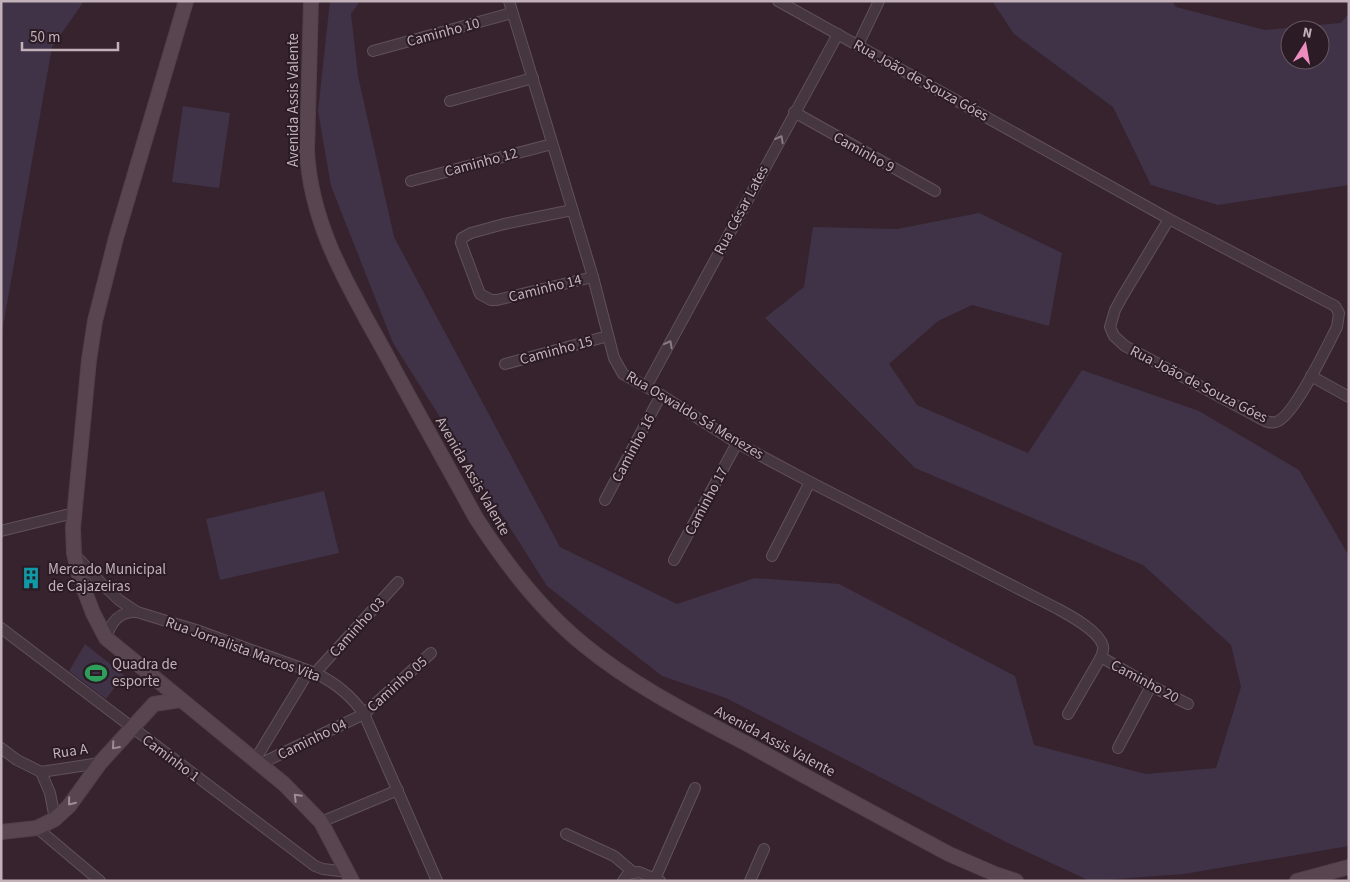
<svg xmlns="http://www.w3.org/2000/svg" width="1350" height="882" font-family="'Source Sans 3',sans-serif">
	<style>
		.green { fill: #403247; fill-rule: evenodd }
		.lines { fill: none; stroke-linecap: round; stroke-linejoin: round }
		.street-casing { stroke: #61515a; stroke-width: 12 }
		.secondary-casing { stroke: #503f48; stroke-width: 16 }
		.street { stroke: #46363f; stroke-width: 10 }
		.secondary { stroke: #59454f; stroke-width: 14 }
		.oneway { stroke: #8b7a83 }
		.oneway2 { stroke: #9e8b95 }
		.labels { text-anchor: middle; stroke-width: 4; stroke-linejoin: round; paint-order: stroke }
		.street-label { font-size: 15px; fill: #c3b1ba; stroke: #2b1b24 }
		.poi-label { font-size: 15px; fill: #c3b1ba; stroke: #2b1b24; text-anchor: start }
	</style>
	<rect width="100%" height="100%" fill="#36232d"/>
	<g class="green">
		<path d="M1,1H84L52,47L1,338Z"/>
		<path d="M330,1H360L351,14L358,76L394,237L560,547L677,604L755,578L839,584L1015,676L1034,745L1146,774L1216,768L1241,687L1231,645L1143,565L915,468L765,318L804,287L813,227L897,229L979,213L1062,253L1049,326L972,305L938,321L889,364L917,405L1028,453L1082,370L1199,411L1299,470L1349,556V846L1184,874L1090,881L1008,843L726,698L662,676L547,586L393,343L331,186L318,111Z"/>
		<path d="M992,1H1172L1176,7L1265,30L1341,23L1349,13V185L1218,205L1151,185L1113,107L1014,34ZM1290,30H1320V60H1290Z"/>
		<path d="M183,106L230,113L219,188L172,182Z"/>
		<path d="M324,491L339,553L220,580L206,519Z"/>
		<path d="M85,644L124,675L106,699L69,671Z"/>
	</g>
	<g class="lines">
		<g class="street-casing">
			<g id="street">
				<path d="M509,1L593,277L614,358L623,374L661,395L737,443L810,482L1058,609C1071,616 1099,631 1103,646C1104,650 1102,653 1101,657L1068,714"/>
				<path d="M778,1L1169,219L1335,306L1339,313L1337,327C1327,346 1294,417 1276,422C1268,424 1261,419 1254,415L1125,346L1114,336L1110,327L1115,310L1122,297L1169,219"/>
				<path d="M858,45L879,1"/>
				<path d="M373,51L512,13"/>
				<path d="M450,101L533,78"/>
				<path d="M794,112L935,191"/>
				<path d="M411,181L552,144"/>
				<path d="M572,210L504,224L471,233L462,238L461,243L480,294L491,300H497L593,277"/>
				<path d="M505,364L608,336"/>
				<path d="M1311,376L1349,397"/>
				<path d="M646,387L838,34"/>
				<path d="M605,500L661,395"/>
				<path d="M1,531L74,513"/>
				<path d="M76,556L101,583L119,600L137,612L196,630L315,673C336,683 351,695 364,714L437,881"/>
				<path d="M772,556L810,482"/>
				<path d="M674,560L737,443"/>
				<path d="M1,628L315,866L323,869L348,872"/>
				<path d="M106,638C111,622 119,611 137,612"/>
				<path d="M1101,657L1151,686L1188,704"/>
				<path d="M315,673L398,582"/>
				<path d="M1,748L17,760L41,772L100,763"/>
				<path d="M1118,748L1151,686"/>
				<path d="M255,760L309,671"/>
				<path d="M260,764L364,714L431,653"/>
				<path d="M41,772L50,793L55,819"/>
				<path d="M321,822L398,790"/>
				<path d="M37,828L100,881"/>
				<path d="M566,834L614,856L633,872"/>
				<path d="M655,879L695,788"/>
				<path d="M623,881L628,874L639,872L660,881"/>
				<path d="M750,881L764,849"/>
			</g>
		</g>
		<g class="secondary-casing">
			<g id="secondary">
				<path d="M186,1L116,238L95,321L89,360L73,528L74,553L80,579L93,613L106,638L284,784L321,822L352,881"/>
				<path d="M311,1L307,151C311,229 352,292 388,358C417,412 447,465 476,518C505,563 542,611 584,645C634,686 692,715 749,745C815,782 882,818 949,854L995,874L1016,881"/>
				<path d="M1,832L37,828L55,819L69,806L100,763L154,704L180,700"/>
				<path d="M1297,881L1349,867"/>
			</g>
		</g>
		<use href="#street" class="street"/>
		<use href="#secondary" class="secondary"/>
	</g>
	<defs><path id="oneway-chevron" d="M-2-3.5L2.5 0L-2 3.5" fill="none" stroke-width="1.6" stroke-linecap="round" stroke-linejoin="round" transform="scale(1.25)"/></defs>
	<g class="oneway">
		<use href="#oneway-chevron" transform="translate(780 139) rotate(-62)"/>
		<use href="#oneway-chevron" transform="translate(669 344) rotate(-62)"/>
	</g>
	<g class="oneway2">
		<use href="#oneway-chevron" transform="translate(115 746) rotate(131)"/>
		<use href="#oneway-chevron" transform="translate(297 797) rotate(-135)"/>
		<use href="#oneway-chevron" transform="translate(71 802) rotate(129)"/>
	</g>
	<defs>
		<g id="building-bare" transform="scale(1.725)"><path d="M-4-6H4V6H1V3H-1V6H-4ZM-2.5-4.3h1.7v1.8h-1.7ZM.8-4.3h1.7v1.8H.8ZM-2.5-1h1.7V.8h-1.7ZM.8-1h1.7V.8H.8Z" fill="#0f9aa8" stroke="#2b1b24" stroke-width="2.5" paint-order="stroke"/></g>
		<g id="stadium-bare" transform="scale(1.725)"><path d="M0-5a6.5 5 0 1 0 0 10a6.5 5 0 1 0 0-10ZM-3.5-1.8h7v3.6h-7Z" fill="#2e9e5b" stroke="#2b1b24" stroke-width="2.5" paint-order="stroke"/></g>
	</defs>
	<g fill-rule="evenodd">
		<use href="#building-bare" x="31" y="578"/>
		<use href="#stadium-bare" x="96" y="673"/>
	</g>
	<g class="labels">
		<g class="street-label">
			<text transform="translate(443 32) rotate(-15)" y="5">Caminho 10</text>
			<text transform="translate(921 80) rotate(29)" y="5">Rua João de Souza Góes</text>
			<text transform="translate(293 100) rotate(-90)" y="5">Avenida Assis Valente</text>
			<text transform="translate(864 152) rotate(29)" y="5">Caminho 9</text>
			<text transform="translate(481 162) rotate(-15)" y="5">Caminho 12</text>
			<text transform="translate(741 210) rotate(-62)" y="5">Rua César Lates</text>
			<text transform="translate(545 288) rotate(-14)" y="5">Caminho 14</text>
			<text transform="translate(556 350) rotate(-15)" y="5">Caminho 15</text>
			<text transform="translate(1199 384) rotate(27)" y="5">Rua João de Souza Góes</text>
			<text transform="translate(695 415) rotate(31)" y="5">Rua Oswaldo Sá Menezes</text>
			<text transform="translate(633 448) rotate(-62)" y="5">Caminho 16</text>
			<text transform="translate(473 476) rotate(60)" y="5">Avenida Assis Valente</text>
			<text transform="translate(706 501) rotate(-62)" y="5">Caminho 17</text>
			<text transform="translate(357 627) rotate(-48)" y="5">Caminho 03</text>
			<text transform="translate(243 649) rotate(20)" y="5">Rua Jornalista Marcos Vita</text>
			<text transform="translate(1145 681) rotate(28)" y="5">Caminho 20</text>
			<text transform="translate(397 684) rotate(-42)" y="5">Caminho 05</text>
			<text transform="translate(312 739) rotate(-26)" y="5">Caminho 04</text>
			<text transform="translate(775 741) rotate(28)" y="5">Avenida Assis Valente</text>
			<text transform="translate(70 751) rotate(-8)" y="5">Rua A</text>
			<text transform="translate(171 758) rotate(37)" y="5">Caminho 1</text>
		</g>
		<g class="poi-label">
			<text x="48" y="574">Mercado Municipal<tspan x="48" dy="17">de Cajazeiras</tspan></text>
			<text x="112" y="669">Quadra de<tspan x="112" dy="17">esporte</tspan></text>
		</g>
	</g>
	<rect width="1350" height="882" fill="none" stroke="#c3b1ba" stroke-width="5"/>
	<g transform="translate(1305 45) rotate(11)"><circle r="24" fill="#2b1b24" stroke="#685760"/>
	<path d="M0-4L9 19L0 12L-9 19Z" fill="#ec8dbe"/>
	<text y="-8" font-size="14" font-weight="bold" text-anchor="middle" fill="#c3b1ba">N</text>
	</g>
	<path d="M22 42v8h96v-8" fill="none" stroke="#c3b1ba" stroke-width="2.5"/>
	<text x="30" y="42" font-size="15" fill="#c3b1ba" stroke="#2b1b24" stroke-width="4" paint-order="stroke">50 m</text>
</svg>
